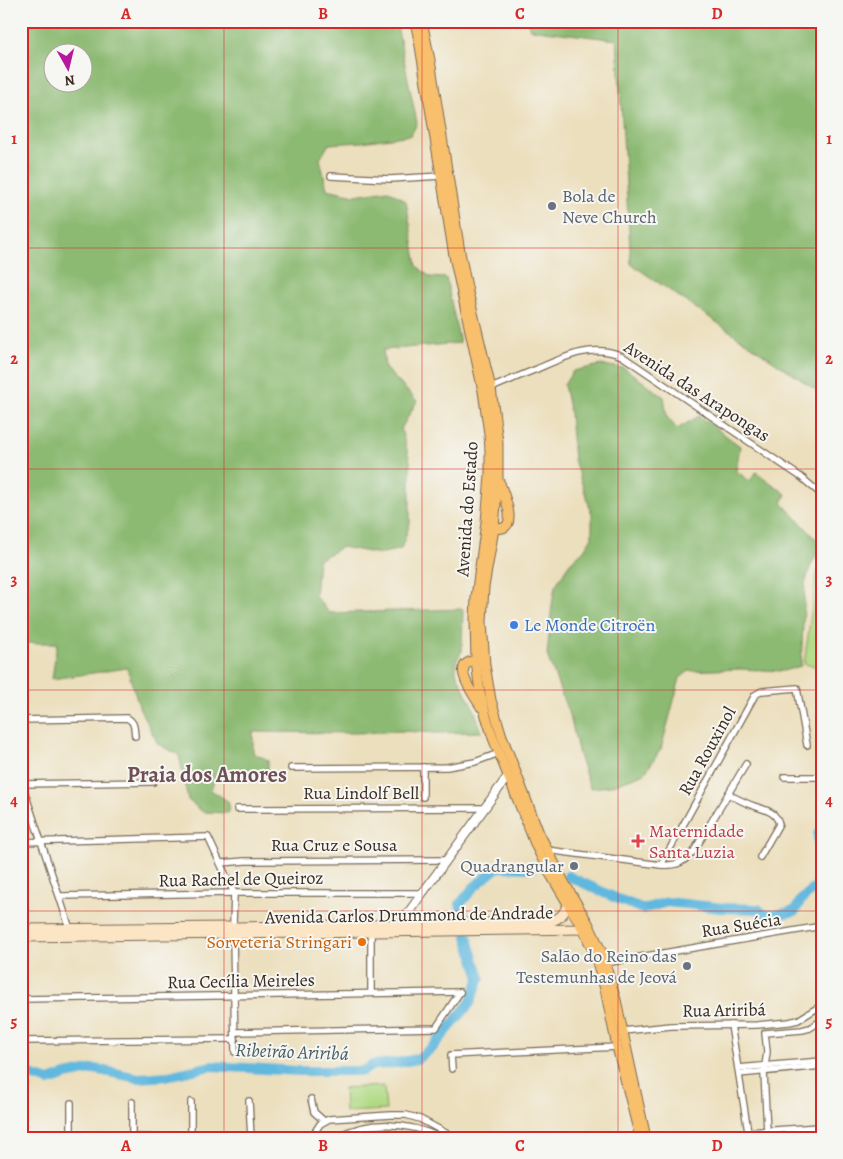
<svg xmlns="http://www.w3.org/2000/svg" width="843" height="1159" font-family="Alegreya,serif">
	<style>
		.green { fill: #b1da85; stroke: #768252 }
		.forest { fill: #8cba72; stroke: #647248; fill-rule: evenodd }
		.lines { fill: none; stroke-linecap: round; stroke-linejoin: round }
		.river { stroke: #61b8de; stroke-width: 10 }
		.minor-casing { stroke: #796956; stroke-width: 8 }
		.tertiary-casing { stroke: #796956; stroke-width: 10 }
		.secondary-casing { stroke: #796956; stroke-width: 11 }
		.primary-casing { stroke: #796956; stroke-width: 11 }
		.minor { stroke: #fff; stroke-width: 5.5 }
		.tertiary { stroke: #fff; stroke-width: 8 }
		.secondary { stroke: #fce5c4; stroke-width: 9 }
		.primary { stroke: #f8bf6c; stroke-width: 9 }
		.grid { fill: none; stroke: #d62828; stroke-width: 1; stroke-opacity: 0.55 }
		.worship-dot { fill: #6b7280; stroke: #f6f6f2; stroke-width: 2 }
		.shop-dot { fill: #3f7fe0; stroke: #f6f6f2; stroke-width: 2 }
		.health-dot { fill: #e0444e; stroke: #f6f6f2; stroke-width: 2 }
		.food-dot { fill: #e8710a; stroke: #f6f6f2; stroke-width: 2 }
		.labels { text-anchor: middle; stroke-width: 4; stroke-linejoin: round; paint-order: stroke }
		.worship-label { font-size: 18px; fill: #5b616d; stroke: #f6f6f2; text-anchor: end }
		.street-label { font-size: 18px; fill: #3b2a1e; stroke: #f6f6f2 }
		.shop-label { font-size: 18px; fill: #366cbe; stroke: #f6f6f2; text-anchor: start }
		.health-label { font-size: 18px; fill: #be3a42; stroke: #f6f6f2; text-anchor: start }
		.food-label { font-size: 18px; fill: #c56008; stroke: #f6f6f2; text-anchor: end }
		.water-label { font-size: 19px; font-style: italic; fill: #485c61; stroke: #f6f6f2 }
		.district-label { font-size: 22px; font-weight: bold; fill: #705057; stroke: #f6f6f2 }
		.neatline { fill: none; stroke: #d62828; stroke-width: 2 }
		.grid-label { font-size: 16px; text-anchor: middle; font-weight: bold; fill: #d62828 }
	</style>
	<rect width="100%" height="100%" fill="#f6f6f2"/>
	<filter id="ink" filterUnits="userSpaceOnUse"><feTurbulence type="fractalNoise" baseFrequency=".02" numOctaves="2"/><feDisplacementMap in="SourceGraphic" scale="10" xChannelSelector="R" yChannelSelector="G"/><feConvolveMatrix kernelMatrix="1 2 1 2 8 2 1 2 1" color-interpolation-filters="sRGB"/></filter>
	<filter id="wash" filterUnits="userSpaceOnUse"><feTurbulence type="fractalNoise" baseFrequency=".0096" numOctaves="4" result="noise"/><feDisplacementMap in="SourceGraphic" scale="20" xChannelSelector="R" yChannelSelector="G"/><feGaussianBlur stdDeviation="1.12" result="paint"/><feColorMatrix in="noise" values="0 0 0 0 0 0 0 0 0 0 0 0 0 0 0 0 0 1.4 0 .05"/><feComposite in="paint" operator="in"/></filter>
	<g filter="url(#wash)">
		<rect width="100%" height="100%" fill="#ecdfbd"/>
		<g class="green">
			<path d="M817,570H822V667L804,664Z"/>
			<path d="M384,1086L386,1110L345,1112L344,1088Z"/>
		</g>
		<g class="forest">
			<path d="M21,21H396L417,123L411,135L362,142L329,144L320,159L327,189L355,195L388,190L406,201L417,266L430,277L446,278L460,343L383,350L385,368L417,401L401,429L410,461V523L401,549L379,554L342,547L318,560L315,596L329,613L463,609L462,651L456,661V672L468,698L471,701L482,732L437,733L401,731L356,733L253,732V753L268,760V773L227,771L214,781L211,790L229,802L228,813L203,812L188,800L179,755L158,744L140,709L127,668L52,679L57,643H23L21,646ZM52,52H82V82H52Z"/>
			<path d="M527,21H822V394L631,264L617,40L530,29Z"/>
			<path d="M601,365L624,368L664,397L667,417L677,429L699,416L740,446L736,471L750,481L756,472L786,494L782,503L822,545L811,565L805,584L801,666L783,671L740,669L689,671L680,678L661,749L645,773L610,786L590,788L579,755L571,720L547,655L552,605L555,586L570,563L584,550L592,537V514L574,460L570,414L564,385L573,371Z"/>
		</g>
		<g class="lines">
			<g class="river">
				<path d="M822,831L818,834L819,850L822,855"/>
				<path d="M568,876L618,899L643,909L667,902L722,908L758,909L765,915L780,914L795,911L801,900L819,884L822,877"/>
				<path d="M464,919L460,904L474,887L498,867L532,868"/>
				<path d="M21,1077L28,1074L49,1081L66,1075L95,1069L138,1078L168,1076L211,1066L300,1071H363L373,1065L396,1063L417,1059L433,1047L470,1003L480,978L467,936"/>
			</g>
		</g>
	</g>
	<g filter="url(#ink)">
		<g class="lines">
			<g class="minor-casing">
				<g id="minor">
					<path d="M331,176L390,179L441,176"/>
					<path d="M491,388C506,382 521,375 537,369C564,357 592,343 622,356L801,477L822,495"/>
					<path d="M21,720L127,718C135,722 134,728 135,736"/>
					<path d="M423,767V797"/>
					<path d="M291,768L447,767L475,762L499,753"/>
					<path d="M784,777H822"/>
					<path d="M21,781L71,932"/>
					<path d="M21,784L153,782"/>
					<path d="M728,794C736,798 745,803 754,806C765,810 776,811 779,824L760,857"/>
					<path d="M237,809L485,808"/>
					<path d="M21,842L208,837L234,893L233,925"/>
					<path d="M547,850L661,865L755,695L762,691L797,688L807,745"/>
					<path d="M221,863L245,861L447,860"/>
					<path d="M661,865C677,866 683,863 694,851L746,764"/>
					<path d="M60,896L234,893H422"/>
					<path d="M371,931V993"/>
					<path d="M233,935L235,1052"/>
					<path d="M605,963L822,926"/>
					<path d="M21,999L460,992"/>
					<path d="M731,1025L749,1138"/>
					<path d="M623,1031L671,1026L757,1025L789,1022L798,1020L822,1005"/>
					<path d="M235,1032L436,1028L460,992"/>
					<path d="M21,1041L235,1039"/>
					<path d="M21,1047L25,1057"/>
					<path d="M738,1068L822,1061"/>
					<path d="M452,1069L451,1055L617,1047"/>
					<path d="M739,1074L822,1066"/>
					<path d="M311,1099L314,1112L324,1121"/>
					<path d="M249,1101L251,1138"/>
					<path d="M191,1102V1138"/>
					<path d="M71,1103V1138"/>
					<path d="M767,1131L764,1073L767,1052L765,1033L802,1030L810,1028L822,1020"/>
					<path d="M747,1132L819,1127L822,1128"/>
					<path d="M96,1138L131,1137L161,1138"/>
					<path d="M132,1138V1102"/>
					<path d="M311,1138L320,1124L329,1119L391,1115H406L420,1119L455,1138"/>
					<path d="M334,1138C368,1120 407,1121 441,1138"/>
				</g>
			</g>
			<g class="tertiary-casing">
				<path id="tertiary" d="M397,928L508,776"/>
			</g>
			<g class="secondary-casing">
				<g id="secondary">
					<path d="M237,927L549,922C560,919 564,914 568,904"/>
					<path d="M21,929L230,927"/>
					<path d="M236,934L583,929"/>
					<path d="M21,937L231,934"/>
				</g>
			</g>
			<g class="primary-casing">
				<g id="primary">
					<path d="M415,21L420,46L454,256L483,391L489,434L490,452V475L486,522L476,597L475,619L476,661L480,693L486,716L493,738L536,846L549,872L583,929L595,955L605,989L617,1047L640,1138"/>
					<path d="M422,21L430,60L460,252L468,292L491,388L498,442V478L494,529L484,587L482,622L485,665L491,700L502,736L539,833L564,882L588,923L602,953L616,1000L646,1138"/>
					<path d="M491,526L494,529C497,528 500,529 503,528C517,523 503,493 500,483"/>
					<path d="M480,663C476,661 473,660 469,662C453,669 476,698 481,707"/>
				</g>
			</g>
			<use href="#minor" class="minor"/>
			<use href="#tertiary" class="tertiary"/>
			<use href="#secondary" class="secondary"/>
			<use href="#primary" class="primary"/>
		</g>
	</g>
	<path class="grid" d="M224,21V1138M422,21V1138M618,21V1138M21,248H822M21,469H822M21,690H822M21,911H822"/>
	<g class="worship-dot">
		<circle cx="552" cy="206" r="5"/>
		<circle cx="574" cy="866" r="5"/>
		<circle cx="687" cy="966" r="5"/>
	</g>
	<circle class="shop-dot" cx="514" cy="625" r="5"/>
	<path class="health-dot" d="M635.5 833.5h5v5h5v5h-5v5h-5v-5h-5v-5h5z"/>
	<circle class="food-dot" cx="362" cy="942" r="5"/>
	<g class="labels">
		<g class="worship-label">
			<text x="562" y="202" text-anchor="start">Bola de<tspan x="562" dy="21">Neve Church</tspan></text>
			<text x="564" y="872">Quadrangular</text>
			<text x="677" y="962">Salão do Reino das<tspan x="677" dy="21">Testemunhas de Jeová</tspan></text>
		</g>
		<g class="street-label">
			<text transform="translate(697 391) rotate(33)" y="6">Avenida das Arapongas</text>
			<text transform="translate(467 509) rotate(-86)" y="6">Avenida do Estado</text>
			<text transform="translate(707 751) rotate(-61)" y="6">Rua Rouxinol</text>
			<text x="361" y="799">Rua Lindolf Bell</text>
			<text x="334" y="851">Rua Cruz e Sousa</text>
			<text transform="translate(241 879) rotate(-1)" y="6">Rua Rachel de Queiroz</text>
			<text transform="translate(409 915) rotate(-1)" y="6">Avenida Carlos Drummond de Andrade</text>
			<text transform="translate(741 925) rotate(-9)" y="6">Rua Suécia</text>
			<text transform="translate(241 981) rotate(-1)" y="6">Rua Cecília Meireles</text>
			<text transform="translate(724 1010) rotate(-1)" y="6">Rua Ariribá</text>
		</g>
		<g class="shop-label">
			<text x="524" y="631">Le Monde Citroën</text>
		</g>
		<g class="health-label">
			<text x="649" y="837">Maternidade<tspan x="649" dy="21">Santa Luzia</tspan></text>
		</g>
		<g class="food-label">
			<text x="352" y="948">Sorveteria Stringari</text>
		</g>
		<g class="water-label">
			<text transform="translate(292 1051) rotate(2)" y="7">Ribeirão Ariribá</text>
		</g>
		<g class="district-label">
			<text x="207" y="782">Praia dos Amores</text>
		</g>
	</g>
	<rect width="843" height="1159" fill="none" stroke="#f6f6f2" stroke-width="55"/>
	<g transform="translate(68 68) rotate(172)"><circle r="24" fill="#f6f6f2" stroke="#aba49d"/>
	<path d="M0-4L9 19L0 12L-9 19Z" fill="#b5179e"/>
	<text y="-8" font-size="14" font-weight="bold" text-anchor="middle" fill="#3b2a1e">N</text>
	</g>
	<rect x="28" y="28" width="788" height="1104" class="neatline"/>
	<g class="grid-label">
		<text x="126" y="19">A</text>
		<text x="323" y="19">B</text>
		<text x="520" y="19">C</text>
		<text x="717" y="19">D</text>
		<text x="14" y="144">1</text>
		<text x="829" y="144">1</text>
		<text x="14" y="364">2</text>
		<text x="829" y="364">2</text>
		<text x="14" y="585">3</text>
		<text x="829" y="585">3</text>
		<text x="14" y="806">4</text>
		<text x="829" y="806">4</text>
		<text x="14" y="1027">5</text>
		<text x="829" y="1027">5</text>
		<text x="126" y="1151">A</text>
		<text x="323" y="1151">B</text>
		<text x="520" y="1151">C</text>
		<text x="717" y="1151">D</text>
	</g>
</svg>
